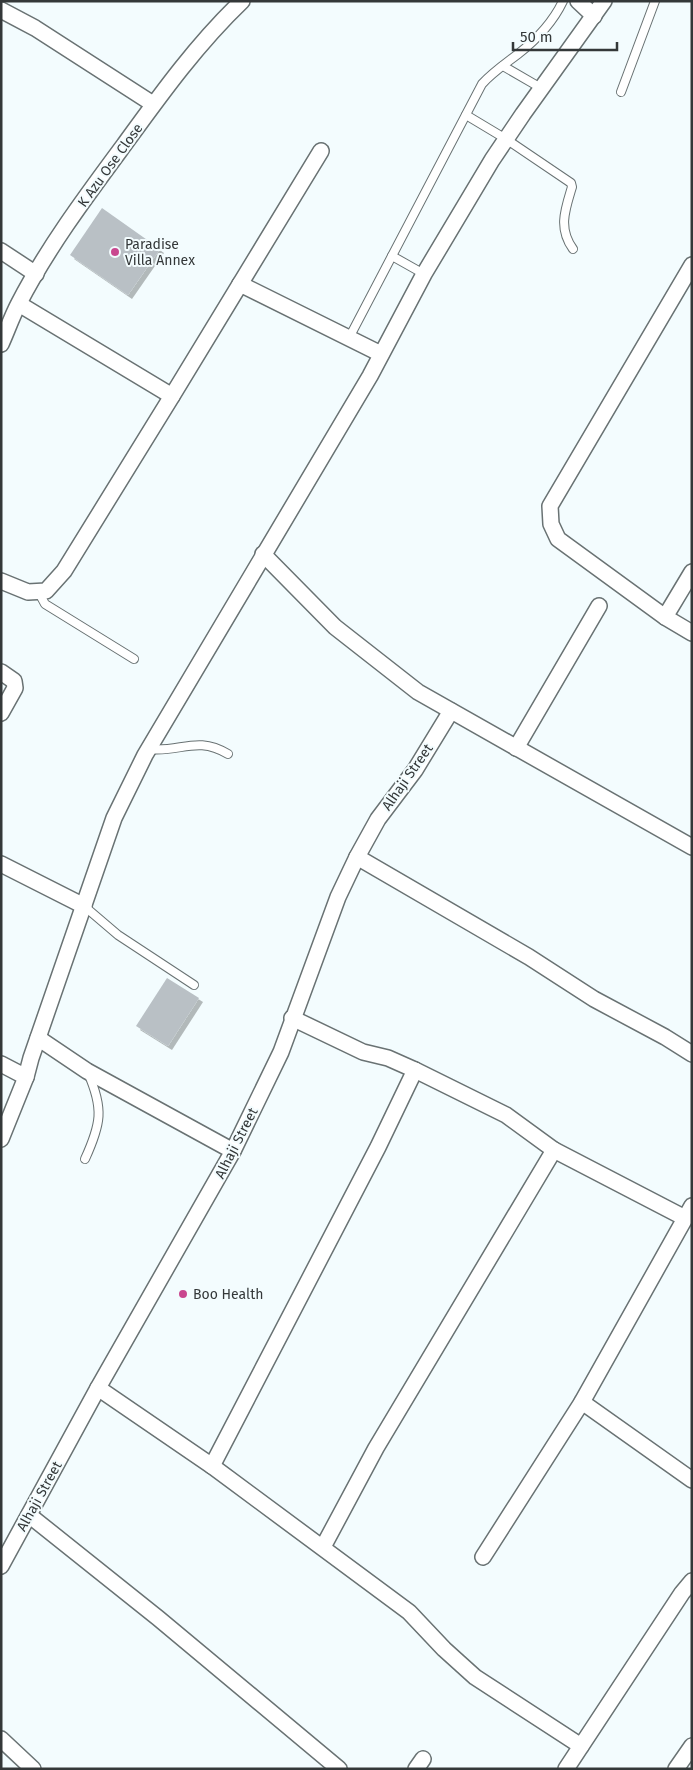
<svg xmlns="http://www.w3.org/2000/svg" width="693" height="1770" font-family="'Fira Sans',sans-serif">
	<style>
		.building { fill: #b9c0c5; filter: url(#shadow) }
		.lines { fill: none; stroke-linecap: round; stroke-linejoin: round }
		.lane-casing { stroke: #697273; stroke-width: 10 }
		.street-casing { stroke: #697273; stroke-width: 18 }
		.lane { stroke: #fff; stroke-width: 8 }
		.street { stroke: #fff; stroke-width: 15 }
		.poi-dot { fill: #c9478f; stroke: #f3fcfe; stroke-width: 2 }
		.labels { text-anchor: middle; stroke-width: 4; stroke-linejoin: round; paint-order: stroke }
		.street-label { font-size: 14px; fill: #343839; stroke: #f3fcfe }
		.poi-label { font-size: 14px; fill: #343839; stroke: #f3fcfe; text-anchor: start }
	</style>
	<defs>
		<filter id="shadow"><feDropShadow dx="4" dy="4" stdDeviation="0" flood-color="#0004"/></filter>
	</defs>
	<rect width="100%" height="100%" fill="#f3fcfe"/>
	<g class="building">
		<path d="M102,208L160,249L128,295L70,255Z"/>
		<path d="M167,978L199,998L168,1046L136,1026Z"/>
	</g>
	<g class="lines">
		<g class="lane-casing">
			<g id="lane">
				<path d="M503,66L541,88"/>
				<path d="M621,92L655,1"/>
				<path d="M466,115L506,139L571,183L572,187C565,210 558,228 573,249"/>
				<path d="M392,256L424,274"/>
				<path d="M349,338L482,84C493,72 505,64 518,54C536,40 553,22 563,1"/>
				<path d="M38,591L45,604L134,659"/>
				<path d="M148,749C181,753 196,735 228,754"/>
				<path d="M84,906L118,935L194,985"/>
				<path d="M85,1159C101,1124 104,1109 88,1073"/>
			</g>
		</g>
		<g class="street-casing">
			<g id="street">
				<path d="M578,1L594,16"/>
				<path d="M1,10L35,28L153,104"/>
				<path d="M1,251L36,274"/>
				<path d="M692,265L550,506L551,524L558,539L665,617L692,633"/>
				<path d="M240,284L381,354"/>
				<path d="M19,304L172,396"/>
				<path d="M1,344C7,331 12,316 19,303C48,247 87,195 124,145C161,94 197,44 242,1"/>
				<path d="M263,554L335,627L418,692L692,847"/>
				<path d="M1,581L28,592L46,591L64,571L172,396L321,151"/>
				<path d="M665,617L692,572"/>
				<path d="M1,672L14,681L15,688L1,713"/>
				<path d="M516,748L599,606"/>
				<path d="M357,857L529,957L594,999L665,1037L692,1054"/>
				<path d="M1,864L84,906"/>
				<path d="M292,1018L363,1052L388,1058L415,1070L506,1115L554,1150L685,1218"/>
				<path d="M38,1038L87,1071L233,1151"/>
				<path d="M1,1064L26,1077"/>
				<path d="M1,1139L26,1077L31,1058L114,818L145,755L370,376L424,274L492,160L523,114L604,1"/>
				<path d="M98,1388L212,1466L409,1612L444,1649L475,1677L581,1746"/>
				<path d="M582,1402L692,1480"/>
				<path d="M212,1466L378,1147L415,1070"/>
				<path d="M29,1515L158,1618L339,1769"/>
				<path d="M323,1547L376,1448L554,1150"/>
				<path d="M483,1557L582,1402L692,1206"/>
				<path d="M1,1566L98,1388L233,1151L281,1052L338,897L357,857L378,819L415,770L451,711"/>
				<path d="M1,1739L33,1769"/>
				<path d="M416,1769L423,1759"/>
				<path d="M566,1769L682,1593L692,1581"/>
				<path d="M676,1769L692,1746"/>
			</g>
		</g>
		<use href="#lane" class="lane"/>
		<use href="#street" class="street"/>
	</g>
	<g class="poi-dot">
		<circle cx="115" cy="252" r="5"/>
		<circle cx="183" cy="1294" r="5"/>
	</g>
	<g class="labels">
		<g class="street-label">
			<text transform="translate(110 165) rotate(-54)" y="5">K Azu Ose Close</text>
			<text transform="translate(407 777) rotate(-55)" y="5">Alhaji Street</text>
			<text transform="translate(236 1143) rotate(-63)" y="5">Alhaji Street</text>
			<text transform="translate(39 1496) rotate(-61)" y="5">Alhaji Street</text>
		</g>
		<g class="poi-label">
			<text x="125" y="249">Paradise<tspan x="125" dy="16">Villa Annex</tspan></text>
			<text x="193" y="1299">Boo Health</text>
		</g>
	</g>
	<rect width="693" height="1770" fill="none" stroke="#343839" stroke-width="5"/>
	<path d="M513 42v8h104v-8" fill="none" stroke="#343839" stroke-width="2.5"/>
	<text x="520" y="42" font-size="15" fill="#343839" stroke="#f3fcfe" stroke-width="4" paint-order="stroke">50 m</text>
</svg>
